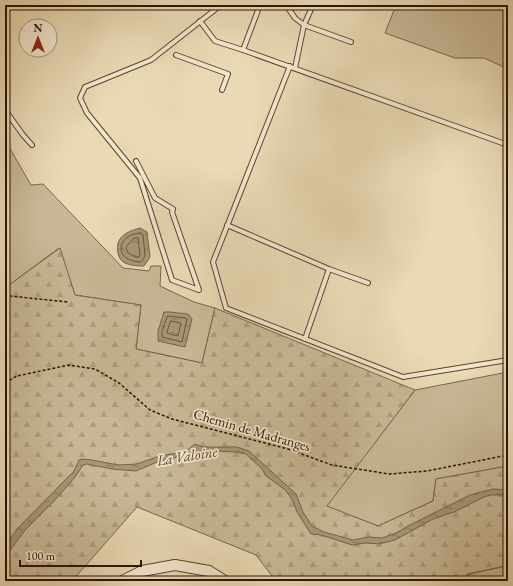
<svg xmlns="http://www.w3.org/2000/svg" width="513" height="586" font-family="'EB Garamond',serif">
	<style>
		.green { fill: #c8b896; stroke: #78664c }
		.forest { fill: url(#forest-firs); stroke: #78664c }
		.water { fill: url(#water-ripples); stroke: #756248 }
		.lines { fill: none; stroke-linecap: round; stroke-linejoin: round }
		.shore { stroke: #68553c; stroke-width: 1 }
		.service-casing { stroke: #59452e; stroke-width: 6 }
		.tertiary-casing { stroke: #59452e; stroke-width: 12 }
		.path { stroke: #291401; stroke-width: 1.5; stroke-dasharray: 3 2; stroke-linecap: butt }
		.service { stroke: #f1e6ce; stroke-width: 4 }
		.tertiary { stroke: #f1e6ce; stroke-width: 10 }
		.labels { text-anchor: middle; stroke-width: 3.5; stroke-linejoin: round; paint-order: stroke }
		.street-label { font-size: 14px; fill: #291401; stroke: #f1e6ce }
		.water-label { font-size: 15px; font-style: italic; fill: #5c4830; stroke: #f1e6ce }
	</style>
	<defs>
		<pattern id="forest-firs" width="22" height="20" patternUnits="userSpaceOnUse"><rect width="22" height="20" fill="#c8b896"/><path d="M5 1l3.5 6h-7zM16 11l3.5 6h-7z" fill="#ac9d80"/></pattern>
		<pattern id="water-ripples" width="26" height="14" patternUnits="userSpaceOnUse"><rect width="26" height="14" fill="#a89677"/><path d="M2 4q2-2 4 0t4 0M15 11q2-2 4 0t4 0" fill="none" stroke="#89795f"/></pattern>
	</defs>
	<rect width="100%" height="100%" fill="#e9d9b4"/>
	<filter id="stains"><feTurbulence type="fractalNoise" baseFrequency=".005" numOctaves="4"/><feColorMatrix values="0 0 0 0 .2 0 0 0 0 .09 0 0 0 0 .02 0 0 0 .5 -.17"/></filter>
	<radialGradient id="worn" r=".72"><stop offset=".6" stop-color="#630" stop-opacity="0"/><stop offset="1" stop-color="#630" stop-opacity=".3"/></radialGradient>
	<g class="green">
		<path d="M396,5H508V69L484,58H455L385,33Z"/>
		<path d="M5,140L31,185L43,184L123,268L149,271L151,266H161L160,286L194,302L215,308L202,363L136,349L141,305L75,295L59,248L5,288Z"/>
		<path d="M508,372V466L436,479L433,501L378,526L326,506L415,390Z"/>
		<path d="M506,566L508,571V581H468L467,575Z"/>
	</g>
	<path class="forest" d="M60,248L75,295L141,305L136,349L202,363L215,308L415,390L327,506L378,526L433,501L436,479L508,466V571L505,566L467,574L468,581H276L256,555L137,507L72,581H19L14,577L5,581V288Z"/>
	<g class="water">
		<path d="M140,228L147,232L150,257L144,266C138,266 132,266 125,263C121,261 119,258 118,253C115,237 126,232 140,228Z"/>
		<path d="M164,312H170L188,314L192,319L185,347L158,341V331Z"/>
		<path d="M195,444L203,447H237L249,451L296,494L303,512L312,526L324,532L353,540L369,537L382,538L396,533L408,526L470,495L493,489L508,490V495H491L484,497L454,512L433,519L395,540L379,544L366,543L352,545L321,535L311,534L297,512L293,501L289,495L284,489L265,475L263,470L246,454L235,452L214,451L192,458L188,459L181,456L157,462L136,471L112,469L87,464L83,465L75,477L54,501L26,529L5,557V547L17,529L74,471L79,460L83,459L92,460L118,465L137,464L159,456L185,452Z"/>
	</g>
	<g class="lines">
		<g class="shore">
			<path d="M140,233L143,235L145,256L141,262C113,261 116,235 140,233Z"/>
			<path d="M138,238L140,255L139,257H135L128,253L126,247L133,239Z"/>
			<path d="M168,316L185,318L187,319L182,342L162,337V331Z"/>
			<path d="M171,321L181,323L178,336L167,333Z"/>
		</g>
		<g class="service-casing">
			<g id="service">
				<path d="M260,5L243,50L508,145"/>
				<path d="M286,5L295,18L304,25L351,42"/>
				<path d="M200,21L215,41L243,50"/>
				<path d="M176,55L228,74L222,90"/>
				<path d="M290,66L213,262L226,308L403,377L508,360"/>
				<path d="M295,68L304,25L313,5"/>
				<path d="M5,110L23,135L32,145"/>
				<path d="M136,161L155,198L173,209L172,212L199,290L172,280L140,178L87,113L80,98L85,87L151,60L221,5"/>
				<path d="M227,225L329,269L305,339"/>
				<path d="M329,269L368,283"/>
			</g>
		</g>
		<g class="tertiary-casing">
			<path id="tertiary" d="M122,581L142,571L175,565L209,571L225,581"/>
		</g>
		<g class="path">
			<path d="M5,298L9,296L68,302"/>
			<path d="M5,383L17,376L69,365L95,369L119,383L150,410L172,419L288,449L332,465L389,474L427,471L508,455"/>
		</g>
		<use href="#service" class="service"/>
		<use href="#tertiary" class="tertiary"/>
	</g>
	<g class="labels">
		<g class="street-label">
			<text transform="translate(252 430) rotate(16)" y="5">Chemin de Madranges</text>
		</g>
		<g class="water-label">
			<text transform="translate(187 456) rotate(-9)" y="5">La Valoine</text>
		</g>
	</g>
	<rect width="513" height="586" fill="none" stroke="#e9d9b4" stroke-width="20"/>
	<rect x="6" y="6" width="501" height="574" fill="none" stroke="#291401" stroke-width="2"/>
	<rect x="10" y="10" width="493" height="566" fill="none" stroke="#291401"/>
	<g transform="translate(38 38)"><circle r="19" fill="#f1e6ce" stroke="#a1927c"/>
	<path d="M0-3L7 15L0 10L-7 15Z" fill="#8f2418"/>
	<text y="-6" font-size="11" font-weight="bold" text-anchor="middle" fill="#291401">N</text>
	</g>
	<path d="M20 560v6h121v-6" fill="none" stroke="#291401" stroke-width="2"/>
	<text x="26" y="560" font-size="12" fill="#291401" stroke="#f1e6ce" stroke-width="3" paint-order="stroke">100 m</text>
	<rect width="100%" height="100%" filter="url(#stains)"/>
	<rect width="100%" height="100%" fill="url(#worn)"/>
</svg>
